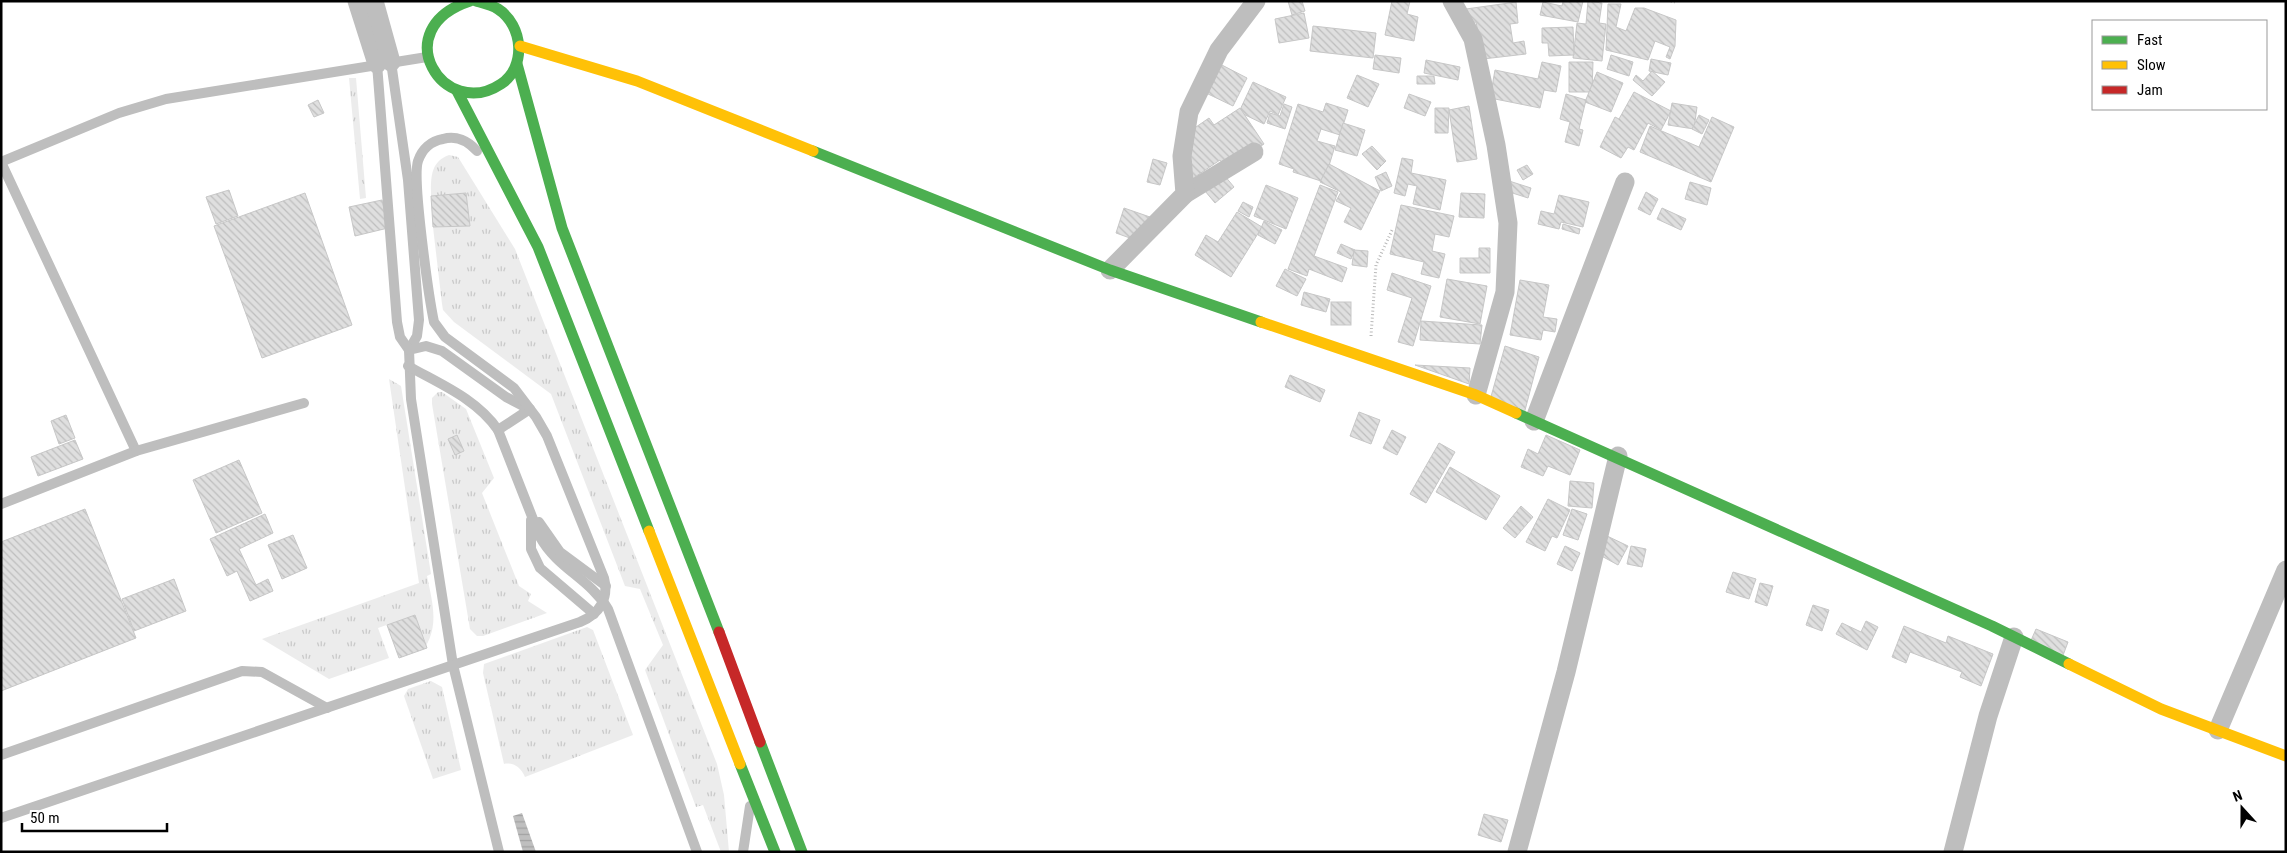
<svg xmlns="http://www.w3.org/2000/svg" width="2287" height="853" font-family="'Roboto Condensed',sans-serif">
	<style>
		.grass { fill: url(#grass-tufts) }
		.water { fill: url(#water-rules) }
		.building { fill: url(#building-back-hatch); stroke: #c7c7c7 }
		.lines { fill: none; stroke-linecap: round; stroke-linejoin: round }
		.path { stroke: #b9b9b9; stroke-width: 3; stroke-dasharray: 1 2.5; stroke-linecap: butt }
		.lane { stroke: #bebebe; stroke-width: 10 }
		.street { stroke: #bebebe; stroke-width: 19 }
		.fast { stroke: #4caf50; stroke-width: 11 }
		.slow { stroke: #ffc107; stroke-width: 11 }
		.jam { stroke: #c62828; stroke-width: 11 }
	</style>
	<defs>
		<pattern id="grass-tufts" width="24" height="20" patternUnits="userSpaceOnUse" patternTransform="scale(1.25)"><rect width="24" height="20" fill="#ececec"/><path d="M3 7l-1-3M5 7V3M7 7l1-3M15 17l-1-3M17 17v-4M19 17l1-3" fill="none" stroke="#c9c9c9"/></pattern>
		<pattern id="water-rules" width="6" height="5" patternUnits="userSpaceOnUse" patternTransform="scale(1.25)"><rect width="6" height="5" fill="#bfbfbf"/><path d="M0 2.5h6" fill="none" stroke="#a2a2a2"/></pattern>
		<pattern id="building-back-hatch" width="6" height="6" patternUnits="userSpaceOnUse" patternTransform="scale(1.25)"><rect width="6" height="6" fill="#dfdfdf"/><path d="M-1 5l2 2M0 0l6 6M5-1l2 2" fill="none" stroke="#bebebe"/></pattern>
	</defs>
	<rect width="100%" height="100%" fill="#fff"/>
	<g class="grass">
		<path d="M349,78H356L366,198L360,199Z"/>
		<path d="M449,155L458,157L515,249L717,764L724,795L729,852H721L703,805L696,807L645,670L663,645L640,589L625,586L551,394L454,322L443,310L442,304L433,227L470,226L466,193L431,196C431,178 430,162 449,155Z"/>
		<path d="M389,379L401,386L431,574L427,576C432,601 439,623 426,646L415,615L378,628L389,658L329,679L262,639L419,583Z"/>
		<path d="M438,392H442L466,409L494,478L482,493L519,586L531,594L528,601L547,613L483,636H477L470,629L432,404V398Z"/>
		<path d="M587,627L593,630L633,735L525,777C521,768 514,762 504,764L483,673L484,664Z"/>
		<path d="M431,681L442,687L461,770L433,779L404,696L408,689Z"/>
	</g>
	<path class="water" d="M522,813L536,852H523L513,816Z"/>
	<g class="building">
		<path d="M1288,1H1302L1305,11L1292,15Z"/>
		<path d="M1392,1H1410L1407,14L1418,17L1414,41L1385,35Z"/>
		<path d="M1563,1H1583L1578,22L1540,15L1543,2L1562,6Z"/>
		<path d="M1588,1L1602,3L1599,23L1606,24L1602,61L1573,58L1577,23L1586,24Z"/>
		<path d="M1516,2L1518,23L1510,24L1513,43L1524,41L1526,54L1483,59L1476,22L1468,23L1466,9Z"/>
		<path d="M1608,4H1621L1616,27L1626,31L1635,8H1644L1676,20L1675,46L1670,59L1666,57L1670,47L1655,41L1648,60L1606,50Z"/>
		<path d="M1304,13L1309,38L1279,43L1275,19Z"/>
		<path d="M1313,26L1376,33L1373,58L1310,51Z"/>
		<path d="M1573,27L1574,55L1549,56L1548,43H1542V28Z"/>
		<path d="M1375,55L1401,58L1399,73L1373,69Z"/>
		<path d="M1611,55L1633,62L1629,76L1607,69Z"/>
		<path d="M1651,59L1671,63L1668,75L1649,71Z"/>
		<path d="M1426,60L1460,67L1458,80L1424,73Z"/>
		<path d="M1542,62L1561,66L1556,92L1544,90L1540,108L1490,98L1495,70L1538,79Z"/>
		<path d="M1569,62H1593L1592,92H1569Z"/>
		<path d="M1218,63L1247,78L1233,106L1204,92Z"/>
		<path d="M1652,71L1665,82L1652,96L1633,80L1636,75L1643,81Z"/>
		<path d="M1597,72L1623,83L1611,112L1585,102Z"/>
		<path d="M1357,75L1379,84L1368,107L1347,98Z"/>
		<path d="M1417,76H1434L1435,84H1417Z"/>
		<path d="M1253,82L1286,97L1278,115L1270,111L1264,124L1239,112Z"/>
		<path d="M1634,92L1671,111L1661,130L1648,123L1634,150L1628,147L1621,158L1600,147L1615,117L1619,119Z"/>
		<path d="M1409,94L1431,102L1425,116L1404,108Z"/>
		<path d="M1566,94L1586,100L1579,129L1583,130L1579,146L1565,142L1570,122L1560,119Z"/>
		<path d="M318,100L324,113L314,117L308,105Z"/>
		<path d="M1326,103L1348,110L1340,135L1321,129L1317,141L1335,146L1324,182L1293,172L1294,169L1279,164L1298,104L1323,112Z"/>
		<path d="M1672,103L1697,107L1694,129L1668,125Z"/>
		<path d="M1284,104L1292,107L1285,129L1267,123L1270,113L1280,116Z"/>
		<path d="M1469,106L1477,159L1457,162L1449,110Z"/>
		<path d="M1240,108L1264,144L1226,169L1220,160L1189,181L1175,160L1183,136L1209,118L1214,125Z"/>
		<path d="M1435,108H1449L1448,133H1435Z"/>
		<path d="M1699,115L1709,120L1702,134L1692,129Z"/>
		<path d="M1712,117L1734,127L1711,182L1640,152L1650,126L1699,147Z"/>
		<path d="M1343,123L1365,130L1357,156L1335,150Z"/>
		<path d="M1372,146L1386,161L1377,170L1362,154Z"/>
		<path d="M1402,158L1413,160L1411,173L1446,180L1440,210L1413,204L1417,186L1408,184L1405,196L1394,193Z"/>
		<path d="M1153,159L1167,163L1160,185L1147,182Z"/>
		<path d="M1329,164L1380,191L1361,230L1344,222L1351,208L1336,201L1341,192L1320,182Z"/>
		<path d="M1527,165L1533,174L1523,180L1517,170Z"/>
		<path d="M1386,172L1392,186L1381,191L1375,177Z"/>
		<path d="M1224,175L1234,187L1215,203L1205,191Z"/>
		<path d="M1506,180L1531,188L1528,198L1503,190Z"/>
		<path d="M1690,182L1711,188L1707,205L1685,199Z"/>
		<path d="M1266,185L1298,198L1286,229L1254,216Z"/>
		<path d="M1320,185L1338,192L1314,256L1347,268L1342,282L1309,269L1307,276L1288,269Z"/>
		<path d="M229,190L238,216L216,224L206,197Z"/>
		<path d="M1646,192L1658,199L1650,215L1638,209Z"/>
		<path d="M305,193L352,325L262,358L214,226Z"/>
		<path d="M466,193L470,226L433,227L431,196Z"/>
		<path d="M1461,193L1485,194L1484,218L1459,217Z"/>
		<path d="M1559,195L1589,202L1583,227L1561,222L1559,229L1538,224L1541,211L1554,214Z"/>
		<path d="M382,200L388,228L355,236L349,207Z"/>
		<path d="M1243,202L1253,207L1249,217L1238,211Z"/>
		<path d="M1401,205L1454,216L1449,237L1435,234L1432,251L1445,254L1439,278L1421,274L1424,262L1390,254Z"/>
		<path d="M1124,208L1150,217L1141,242L1116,233Z"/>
		<path d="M1662,208L1686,219L1681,230L1657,219Z"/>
		<path d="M1237,212L1262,227L1231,277L1195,255L1206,235L1218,242Z"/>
		<path d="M1264,221L1282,230L1275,244L1258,235Z"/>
		<path d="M1563,224L1580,229L1579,234L1562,229Z"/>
		<path d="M1341,244L1355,250L1351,259L1337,253Z"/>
		<path d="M1479,248H1490V273H1460V258H1479Z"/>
		<path d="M1354,250L1368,251L1367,267L1352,265Z"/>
		<path d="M1285,269L1306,279L1297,296L1276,286Z"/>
		<path d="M1392,273L1431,286L1413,346L1398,342L1412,298L1387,290Z"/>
		<path d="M1447,279L1487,286L1480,324L1440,317Z"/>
		<path d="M1520,280L1549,285L1543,317L1557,319L1555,332L1543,330L1541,340L1510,335Z"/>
		<path d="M1304,292L1330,299L1326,312L1301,305Z"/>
		<rect x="1331" y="302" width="20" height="23"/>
		<path d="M1421,321L1482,325L1480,344L1420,340Z"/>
		<path d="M1505,346L1539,357L1524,414L1489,404Z"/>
		<path d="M1415,365L1470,368L1469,384Z"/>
		<path d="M1290,375L1325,390L1320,402L1285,387Z"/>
		<path d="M1359,412L1380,420L1371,444L1350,436Z"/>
		<path d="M66,415L75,438L59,444L51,421Z"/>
		<path d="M1392,430L1406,437L1397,455L1383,448Z"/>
		<path d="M457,435L464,451L455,455L448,439Z"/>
		<path d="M1546,435L1580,450L1570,475L1548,466L1543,476L1521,467L1528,449L1538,454Z"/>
		<path d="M75,440L83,459L38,476L31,457Z"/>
		<path d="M1439,443L1455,452L1426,503L1410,494Z"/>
		<path d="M239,460L262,513L216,533L193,480Z"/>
		<path d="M1450,467L1500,496L1486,520L1436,492Z"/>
		<path d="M1570,481L1594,483L1592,508L1568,506Z"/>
		<path d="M1548,499L1570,510L1557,538L1552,536L1545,551L1526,542Z"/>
		<path d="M1521,506L1533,517L1515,538L1503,528Z"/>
		<path d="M85,509L136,638L1,691V542Z"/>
		<path d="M1572,509L1587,514L1578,540L1563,535Z"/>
		<path d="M265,514L273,533L239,549L256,585L268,579L273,591L250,601L237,571L227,576L210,539Z"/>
		<path d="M293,535L307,568L282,579L268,545Z"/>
		<path d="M1605,535L1628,546L1618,565L1596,553Z"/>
		<path d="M1565,546L1580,553L1572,571L1557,564Z"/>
		<path d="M1631,546L1646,549L1642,567L1627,564Z"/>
		<path d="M1733,572L1756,579L1749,599L1726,592Z"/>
		<path d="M174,579L186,611L134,631L122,599Z"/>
		<path d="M1760,583L1773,586L1767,606L1755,602Z"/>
		<path d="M1813,605L1829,610L1822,631L1806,625Z"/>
		<path d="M415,615L427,648L399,658L387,625Z"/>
		<path d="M1866,621L1878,627L1867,650L1836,634L1842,623L1861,632Z"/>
		<path d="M1904,626L1946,643L1948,636L1993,654L1981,686L1960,677L1962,672L1910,652L1906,663L1892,657Z"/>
		<path d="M2036,629L2068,642L2062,658L2029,645Z"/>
		<path d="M1484,814L1508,820L1501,842L1478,835Z"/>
	</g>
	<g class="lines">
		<g class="path">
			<path d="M1671,1L1675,2"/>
			<path d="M1371,336L1376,265L1393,228"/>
		</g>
		<g class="lane">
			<path d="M391,62L408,180L419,320L417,336L409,350L411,399L453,665L499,852"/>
			<path d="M377,64L397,322L400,337L409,350"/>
			<path d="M1,162L136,451L1,504"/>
			<path d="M1,162L119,113L166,99L427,57"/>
			<path d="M409,350L426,346L442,351L506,397L529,409"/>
			<path d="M408,366C440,384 477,399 498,430L540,537C558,569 589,578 608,609L697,852"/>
			<path d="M498,430L530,409"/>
			<path d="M136,451L304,403"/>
			<path d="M531,520V549L540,568L594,614"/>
			<path d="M539,522L560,552L606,586"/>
			<path d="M1,755L242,671L262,672L327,708"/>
			<path d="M1,818L580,622C600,614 609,598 604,578L547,436L536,417L514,388L445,337L434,322C429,298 412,179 418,161C422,149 431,141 443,139C456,135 468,141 477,151"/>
			<path d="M743,852L750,806"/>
		</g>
		<g class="street">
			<path d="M357,1L377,64"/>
			<path d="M374,1L391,62"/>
			<path d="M1452,1L1473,39L1496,145L1508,223L1505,292L1476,395"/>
			<path d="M1185,194L1254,152"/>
			<path d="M1110,270L1185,194L1182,156L1189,112L1219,50L1256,1"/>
			<path d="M1534,421L1625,182"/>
			<path d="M2218,730L2286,570"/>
			<path d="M1517,852L1566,672L1618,456"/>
			<path d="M1953,852L1988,716L2014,637"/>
		</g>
		<g class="fast">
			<path d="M470,1C385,29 444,122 501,84C527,67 523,25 498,9C492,5 483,3 476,1"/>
			<path d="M517,64L562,228L719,632"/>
			<path d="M457,91L538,247L649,531"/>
			<path d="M813,151L1110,270L1261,322"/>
			<path d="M1516,413L1992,626L2069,664"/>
			<path d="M760,742L802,852"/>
			<path d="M740,764L775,852"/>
		</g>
		<g class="slow">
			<path d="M520,46L637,81L813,151"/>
			<path d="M1261,322L1476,395L1516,413"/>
			<path d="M649,531L740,764"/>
			<path d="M2069,664L2161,709L2286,756"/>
		</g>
		<path class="jam" d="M719,632L760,742"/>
	</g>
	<rect width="2287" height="853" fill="none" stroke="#000000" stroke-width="5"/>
	<rect x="2092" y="20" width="175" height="90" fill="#ffffff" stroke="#999999"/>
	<rect x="2102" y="36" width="25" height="8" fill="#4caf50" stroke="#999999"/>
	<text x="2137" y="45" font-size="15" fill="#000000">Fast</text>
	<rect x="2102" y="61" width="25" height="8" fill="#ffc107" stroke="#999999"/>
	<text x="2137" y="70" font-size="15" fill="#000000">Slow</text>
	<rect x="2102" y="86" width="25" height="8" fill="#c62828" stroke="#999999"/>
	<text x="2137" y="95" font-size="15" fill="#000000">Jam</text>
	<g transform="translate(2242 808) rotate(339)" stroke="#ffffff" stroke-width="4" paint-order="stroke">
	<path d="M0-4L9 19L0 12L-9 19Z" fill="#000000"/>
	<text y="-8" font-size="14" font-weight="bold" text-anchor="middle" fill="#000000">N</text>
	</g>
	<path d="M22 823v8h145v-8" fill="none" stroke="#000000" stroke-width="2.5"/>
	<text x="30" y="823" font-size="15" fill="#000000" stroke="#ffffff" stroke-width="4" paint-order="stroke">50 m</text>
</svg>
